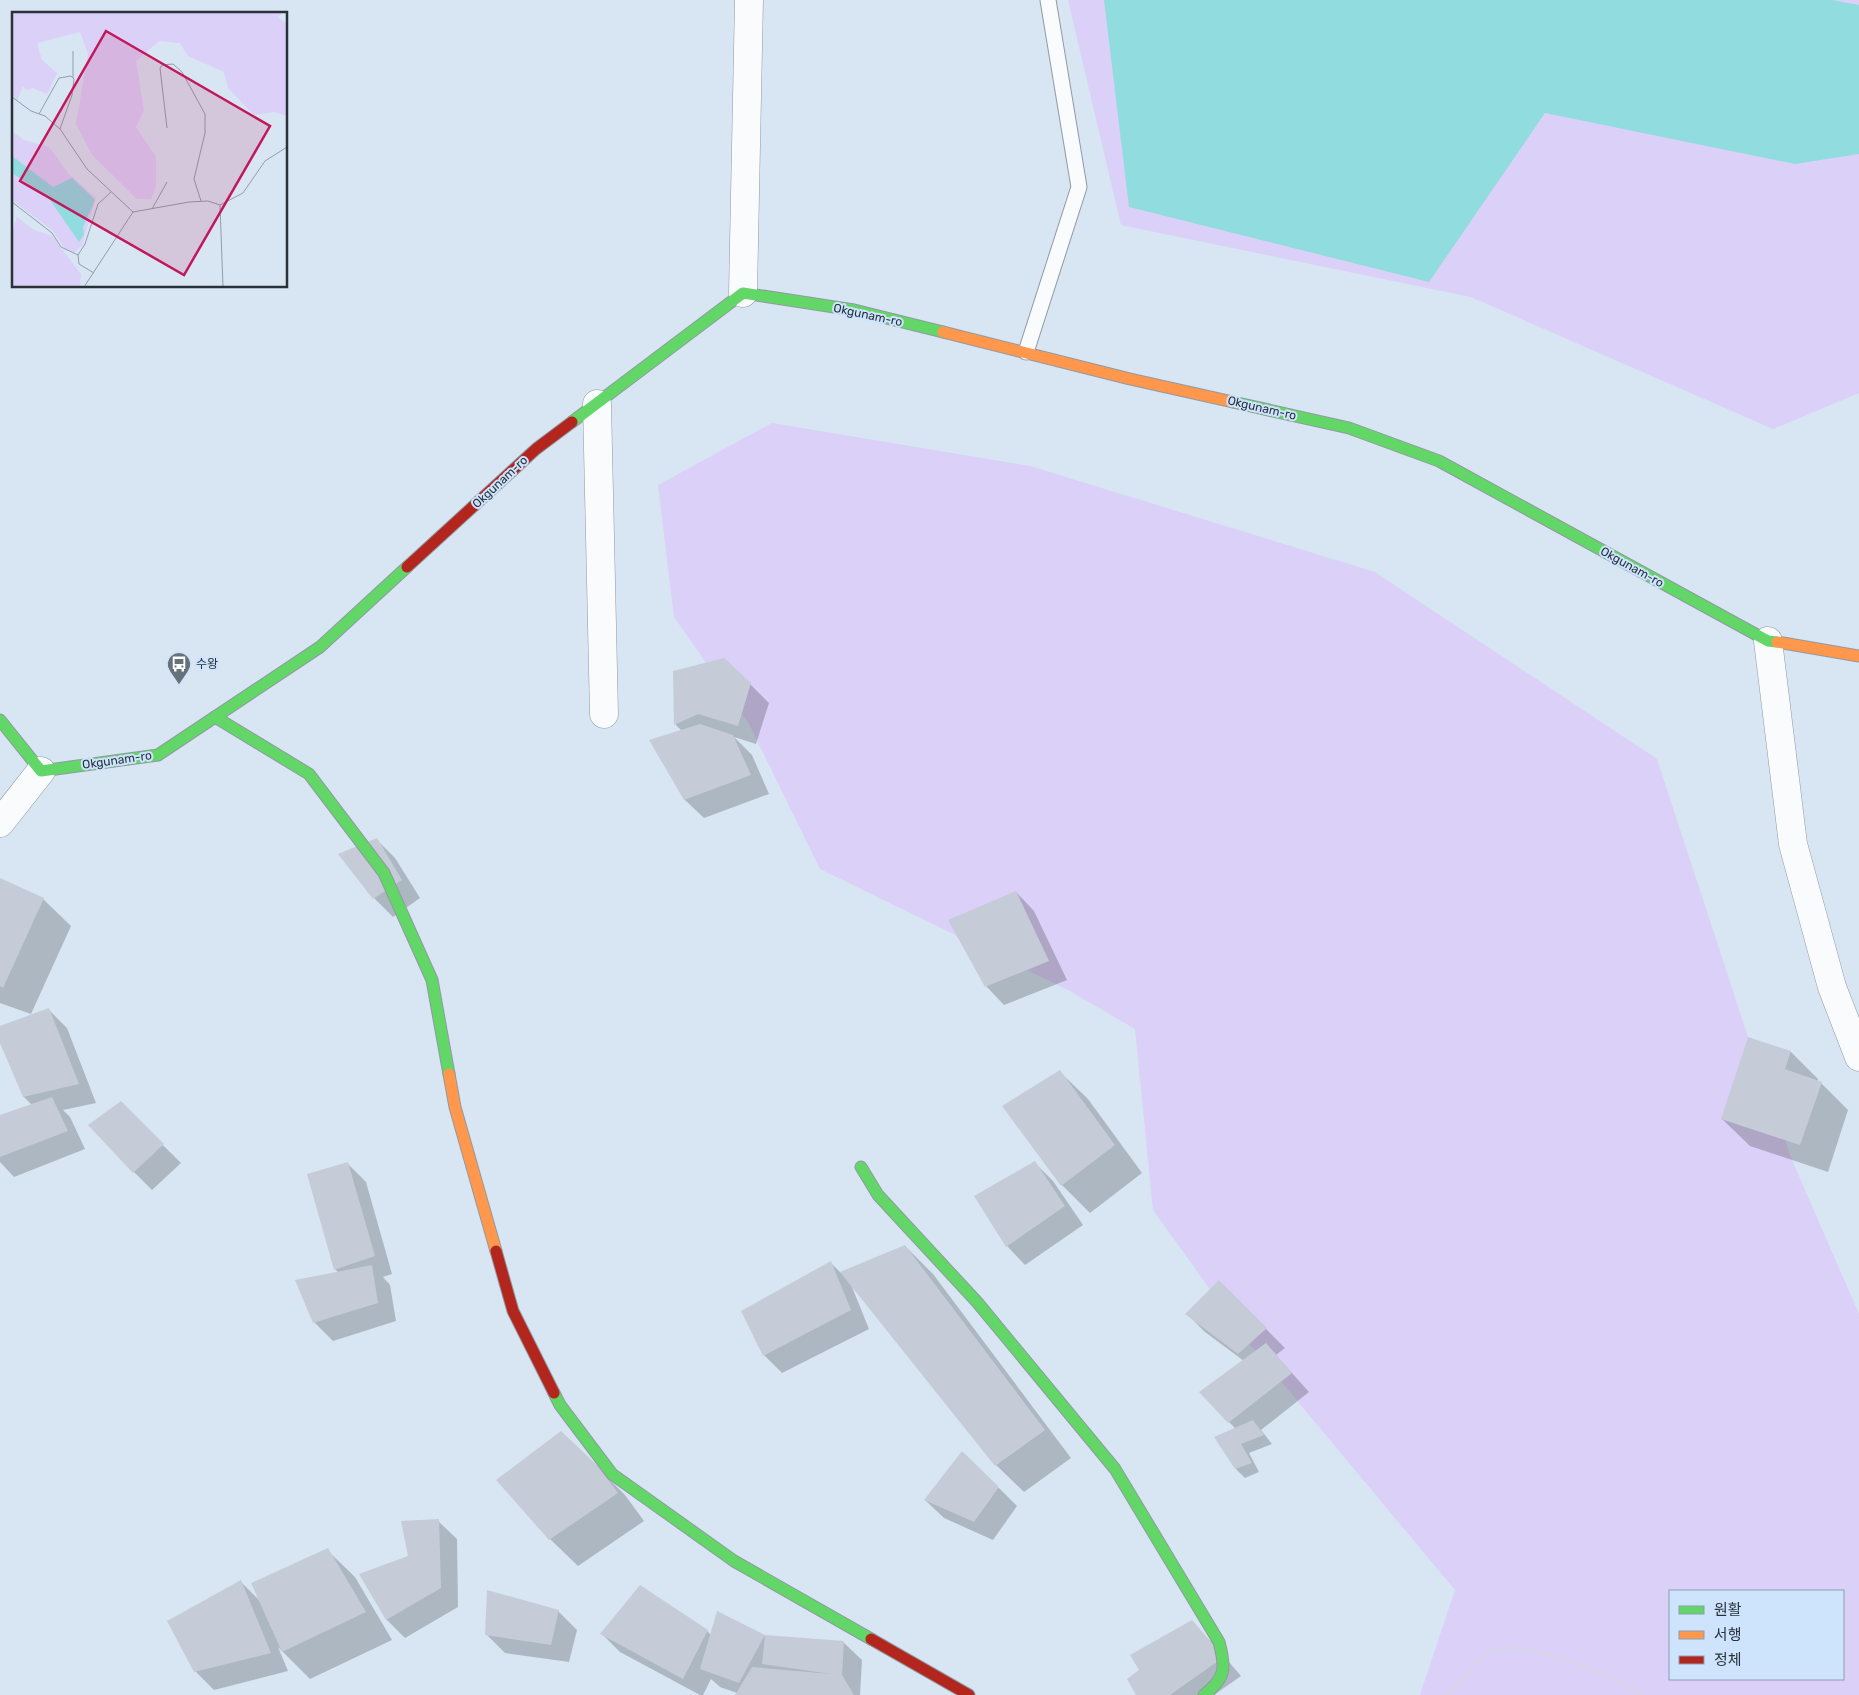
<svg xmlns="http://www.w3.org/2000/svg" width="1859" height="1695" font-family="Rubik,'Noto Sans KR',sans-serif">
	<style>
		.green { fill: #dbd0f8; fill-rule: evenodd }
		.water { fill: #91dcde }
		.shadow { fill: #0003 }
		.building { fill: #c5ccd7 }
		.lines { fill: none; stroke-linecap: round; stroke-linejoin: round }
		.lane-casing { stroke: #909aa3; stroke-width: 17 }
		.street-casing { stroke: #909aa3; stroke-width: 29 }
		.fast-casing { stroke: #909aa3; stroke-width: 13 }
		.slow-casing { stroke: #909aa3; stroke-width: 13 }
		.jam-casing { stroke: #909aa3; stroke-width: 13 }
		.path { stroke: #d5d8dc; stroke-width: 3; stroke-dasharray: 4 4; stroke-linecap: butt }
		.lane { stroke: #f9fbfd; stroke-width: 15 }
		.street { stroke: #f9fbfd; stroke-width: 28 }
		.fast { stroke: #63d668; stroke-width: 11 }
		.slow { stroke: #ff974d; stroke-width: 11 }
		.jam { stroke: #b3261e; stroke-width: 11 }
		.labels { text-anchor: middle; stroke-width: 4; stroke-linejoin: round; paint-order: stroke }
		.street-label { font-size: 12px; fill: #29323b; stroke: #cee4fd }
		.poi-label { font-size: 12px; fill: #29323b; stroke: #cee4fd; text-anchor: start }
		.inset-road { fill: none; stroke: #929da9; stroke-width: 1 }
		.view { fill: #c2185b; fill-opacity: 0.15; stroke: #c2185b; stroke-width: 2.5 }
		.inset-edge { fill: none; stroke: #29323b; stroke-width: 2.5 }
	</style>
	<rect width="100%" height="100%" fill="#d8e5f2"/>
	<g class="green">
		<path d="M1068,0H1859V393L1773,429L1471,297L1121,225Z"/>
		<path d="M772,423L1030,466L1375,572L1657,759L1748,1037L1792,1160L1859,1314V1695H1420L1455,1590L1248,1342L1153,1210L1135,1029L1068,990L820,869L749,724L674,617L658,485ZM1670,1591H1843V1679H1670Z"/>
	</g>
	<path class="water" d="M1104,0H1832L1859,5V154L1795,164L1545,113L1429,282L1129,207Z"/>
	<g class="shadow">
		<path d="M674,672L750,684L769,703L756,744L734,737L752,755L769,794L704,818L685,800L651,740L682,731L676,725Z"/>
		<path d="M377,840L395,858L420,898L393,917L374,898L340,855Z"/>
		<path d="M0,879L43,899L71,926L31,1014L0,1003Z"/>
		<path d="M1016,892L1034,911L1067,980L1004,1005L986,986Z"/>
		<path d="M49,1010L67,1028L96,1103L63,1110L70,1117L85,1149L14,1177L0,1162V1116L32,1105L24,1097L0,1040V1027Z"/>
		<path d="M1749,1038L1791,1052L1818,1079V1082L1821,1083L1848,1110L1828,1172L1750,1146L1722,1119Z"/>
		<path d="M1060,1072L1088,1099L1142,1173L1090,1213L1062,1185L1003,1106Z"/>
		<path d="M120,1103L181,1163L152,1190L134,1172Z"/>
		<path d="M1035,1163L1053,1181L1083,1225L1025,1265L1007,1246L976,1196Z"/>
		<path d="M348,1164L366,1182L392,1274L383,1277L390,1285L396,1321L333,1341L314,1322L339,1273L335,1269Z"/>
		<path d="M905,1246L933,1274L1071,1458L1024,1492L996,1465L850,1282L869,1329L782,1373L764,1355L831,1263L841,1273Z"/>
		<path d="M1219,1282L1285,1348L1276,1355L1309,1392L1261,1430L1272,1444L1249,1453L1259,1472L1245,1478L1236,1469V1429L1229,1422L1244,1361L1205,1332L1187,1314Z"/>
		<path d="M597,1467L625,1495L644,1521L578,1566L550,1539Z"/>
		<path d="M999,1488L1017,1506L993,1540L944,1518L925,1500Z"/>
		<path d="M438,1521L457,1539L458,1607L405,1638L387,1620L361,1575L409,1557Z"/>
		<path d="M327,1550L355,1577L392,1640L310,1679L278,1647L288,1671L214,1690L195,1671L240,1581L260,1601Z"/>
		<path d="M558,1611L577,1630L569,1662L505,1653L487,1635Z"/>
		<path d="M718,1613L764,1636L843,1642L862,1660L860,1695H736L737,1693L720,1687L711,1679L703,1695H700L620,1652L602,1634L707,1631L711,1635Z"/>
		<path d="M1210,1640L1241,1676L1214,1695H1137Z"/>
	</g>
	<g class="building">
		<path d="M724,658L751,683L738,726L698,714L674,725L673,671Z"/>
		<path d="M700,724L733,735L751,775L684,800L649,740Z"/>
		<path d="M377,838L402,880L373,899L338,854Z"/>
		<path d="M0,878L44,898L3,988L0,986Z"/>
		<path d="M1016,891L1049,961L985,987L948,920Z"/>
		<path d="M49,1008L79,1084L23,1097L0,1043V1026Z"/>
		<path d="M1748,1037L1791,1051L1785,1069L1822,1082L1800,1145L1721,1119Z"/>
		<path d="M1060,1070L1115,1145L1061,1186L1002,1106Z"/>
		<path d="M52,1097L68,1131L0,1157V1115Z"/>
		<path d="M121,1101L164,1144L133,1173L88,1125Z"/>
		<path d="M1035,1161L1065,1206L1006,1247L974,1196Z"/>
		<path d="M348,1162L375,1256L334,1270L307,1174Z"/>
		<path d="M905,1245L1045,1430L995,1466L840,1272Z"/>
		<path d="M831,1261L851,1310L763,1356L741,1311Z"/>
		<path d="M372,1265L378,1303L313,1323L295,1280Z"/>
		<path d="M1219,1280L1267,1328L1238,1354L1185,1314Z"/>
		<path d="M1266,1343L1292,1373L1228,1423L1199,1392Z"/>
		<path d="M1253,1420L1264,1435L1241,1444L1252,1463L1235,1469L1214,1437Z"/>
		<path d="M561,1431L598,1466L618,1493L549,1540L496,1480Z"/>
		<path d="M962,1451L999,1487L974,1522L924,1500Z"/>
		<path d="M439,1519L441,1588L386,1620L359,1574L408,1556L401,1521Z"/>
		<path d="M328,1548L366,1612L282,1652L251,1583Z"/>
		<path d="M241,1580L271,1653L194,1672L167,1621Z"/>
		<path d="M640,1585L708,1630L683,1679L600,1634Z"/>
		<path d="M487,1590L559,1610L551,1645L485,1635Z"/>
		<path d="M717,1611L765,1635L739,1683L700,1669Z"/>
		<path d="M1192,1620L1224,1657L1170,1695H1136L1127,1679L1139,1670L1130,1655Z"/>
		<path d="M765,1635L844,1641L842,1675L854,1695H735L752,1667L831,1674L762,1664Z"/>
	</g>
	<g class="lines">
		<g class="lane-casing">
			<path id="lane" d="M1026,352L1079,187L1048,0"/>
		</g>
		<g class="street-casing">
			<g id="street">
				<path d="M743,293L749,0"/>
				<path d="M597,404L604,714"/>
				<path d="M1768,641L1793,844L1832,987L1859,1057"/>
				<path d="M0,823L41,771"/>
			</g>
		</g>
		<g class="fast-casing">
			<g id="fast">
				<path d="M1233,402L1349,428L1439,461L1768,641L1777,642"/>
				<path d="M572,422L743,293L854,310L943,332"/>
				<path d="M215,717L309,774L384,873L432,980L449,1074"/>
				<path d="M0,720L41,771L158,755L320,647L407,567"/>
				<path d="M861,1167L878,1195L977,1302L1115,1469L1219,1642C1226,1668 1226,1678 1204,1695"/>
				<path d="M554,1393L560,1405L612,1474L734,1561L871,1639"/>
			</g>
		</g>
		<g class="slow-casing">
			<g id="slow">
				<path d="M943,332L1130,379L1233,402"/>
				<path d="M1777,642L1859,656"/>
				<path d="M449,1074L455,1107L496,1251"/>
			</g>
		</g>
		<g class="jam-casing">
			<g id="jam">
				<path d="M407,567L536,449L572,422"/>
				<path d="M496,1251L513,1311L554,1393"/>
				<path d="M871,1639L969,1695"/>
			</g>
		</g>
		<path class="path" d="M1448,1695C1458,1687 1480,1656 1487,1653C1524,1634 1609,1677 1643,1695"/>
		<use href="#lane" class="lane"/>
		<use href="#street" class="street"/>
		<use href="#fast" class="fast"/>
		<use href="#slow" class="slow"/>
		<use href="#jam" class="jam"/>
	</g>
	<defs>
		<g id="bus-pin" transform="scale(1.25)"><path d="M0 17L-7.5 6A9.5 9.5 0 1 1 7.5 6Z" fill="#66717b" stroke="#cee4fd"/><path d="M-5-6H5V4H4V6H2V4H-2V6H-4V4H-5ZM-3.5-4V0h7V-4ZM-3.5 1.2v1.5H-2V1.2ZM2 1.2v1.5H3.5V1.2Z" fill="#fff"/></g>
	</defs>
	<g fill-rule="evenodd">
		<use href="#bus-pin" x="179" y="664"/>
	</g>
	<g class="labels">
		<g class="street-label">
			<text transform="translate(868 315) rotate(12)" y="4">Okgunam-ro</text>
			<text transform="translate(1262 408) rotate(13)" y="4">Okgunam-ro</text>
			<text transform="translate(500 482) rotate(-43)" y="4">Okgunam-ro</text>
			<text transform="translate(1632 567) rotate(29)" y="4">Okgunam-ro</text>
			<text transform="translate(117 760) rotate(-8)" y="4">Okgunam-ro</text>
		</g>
		<g class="poi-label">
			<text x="196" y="668">수왕</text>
		</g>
	</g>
	<g transform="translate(12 12)">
		<rect width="275" height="275" fill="#d8e5f2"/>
		<path d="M0,0H271L266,5L275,12V104L262,100L242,103L216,76L212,60L176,44L168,31L147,29L124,49L132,98L124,115L144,145V175L139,187H125L80,143L64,112L76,42L68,20L25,31L30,48L45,61L35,82L21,76L15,78L11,74L5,89L0,82ZM0,119L12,128L37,135L57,162L84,186L70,233L62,241L53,237L41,219L0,188ZM5,205L22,218L40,224L69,262L68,275H0V221Z" fill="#dbd0f8"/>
		<path d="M0,144L41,175L60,166L83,188L71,215L72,222L67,230L36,185L0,161Z" fill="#91dcde"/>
		<path class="inset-road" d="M61,66V39M0,85L19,99L33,104L48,117L75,157L121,200L177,190L196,189L208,193L211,275M27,102L47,66L59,64L62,67L60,83L48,117M155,116L148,56L150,53L161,52L170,60L193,102V121L182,167L189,189M0,190L40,221L49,235L66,243M208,193L231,181L253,149L275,135M140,197L155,170M82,261L67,252L66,243L73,232L86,192L99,180M72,275L121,200"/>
		<path class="view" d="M94,19L258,114L172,263L8,169Z"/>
		<rect width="275" height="275" class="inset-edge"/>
	</g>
	<rect x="1669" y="1590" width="175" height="90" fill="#cee4fd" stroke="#8c9daf"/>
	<rect x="1679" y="1606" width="25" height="8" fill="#63d668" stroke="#8c9daf"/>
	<text x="1714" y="1615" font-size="15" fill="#29323b">원활</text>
	<rect x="1679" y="1631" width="25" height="8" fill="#ff974d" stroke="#8c9daf"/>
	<text x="1714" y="1640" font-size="15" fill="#29323b">서행</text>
	<rect x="1679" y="1656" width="25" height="8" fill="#b3261e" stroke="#8c9daf"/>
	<text x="1714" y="1665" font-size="15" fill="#29323b">정체</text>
</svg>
